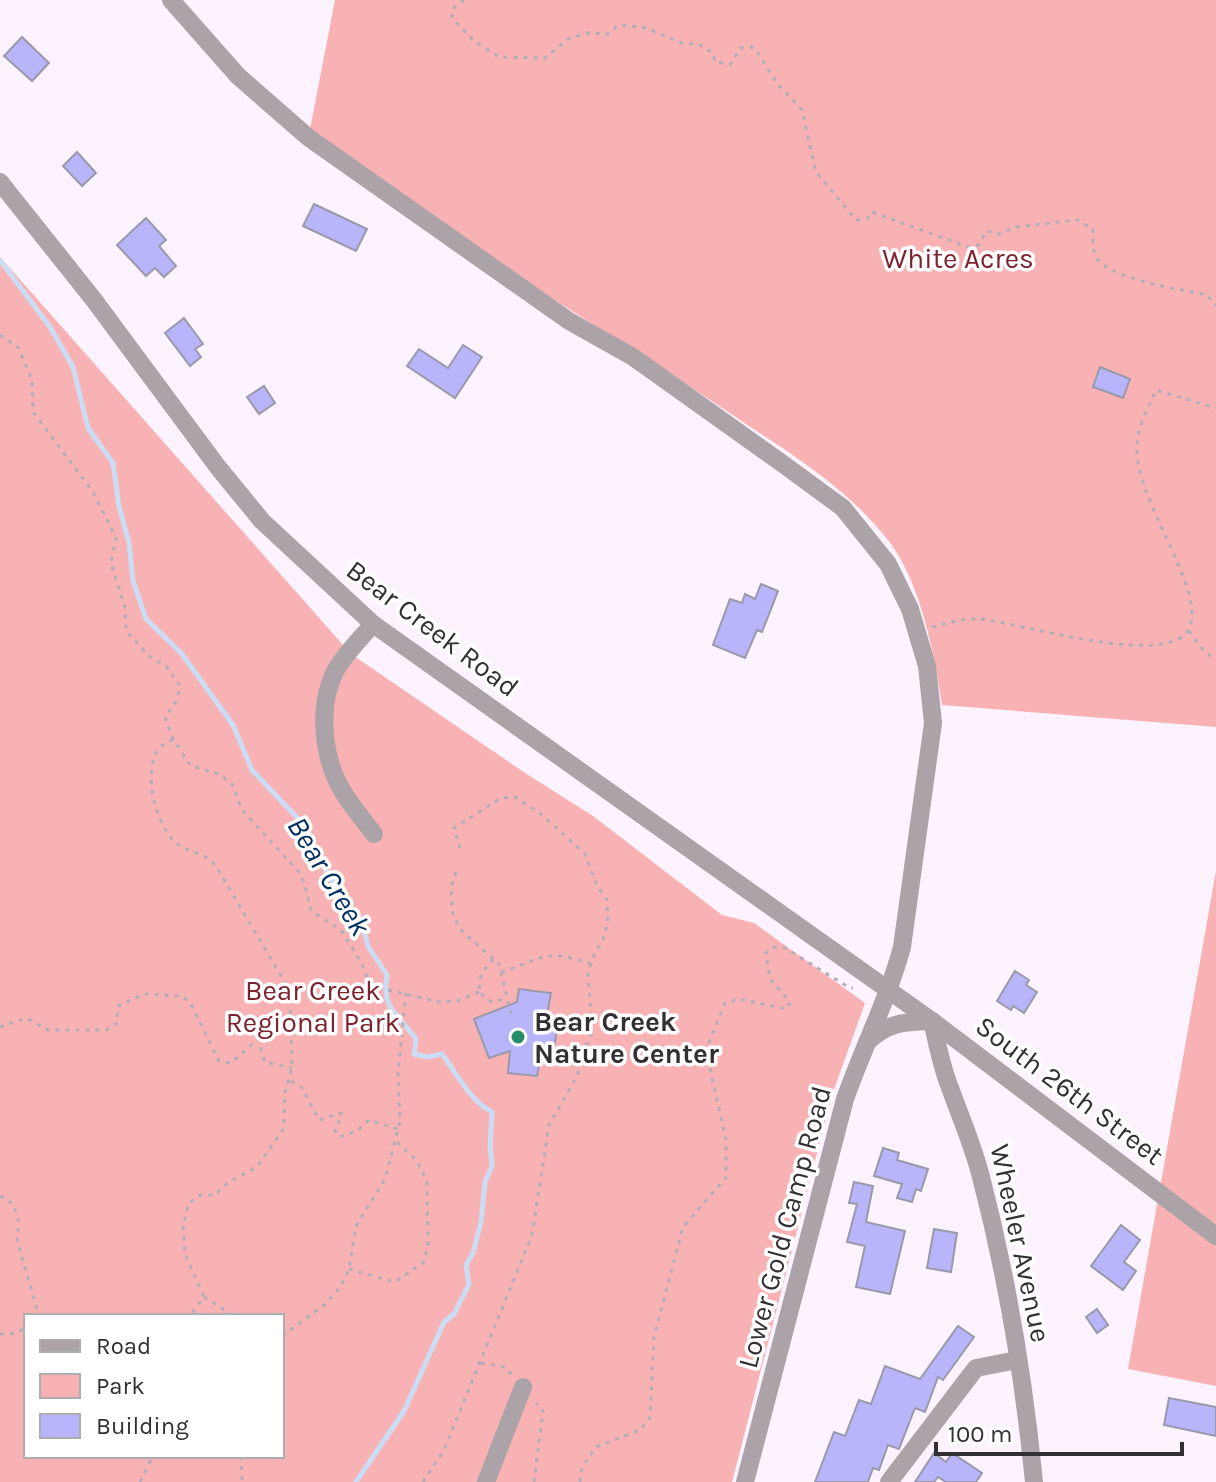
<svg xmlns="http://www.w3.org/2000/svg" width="1216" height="1482" font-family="Karla,sans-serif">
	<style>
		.green { fill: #f8b2b4; fill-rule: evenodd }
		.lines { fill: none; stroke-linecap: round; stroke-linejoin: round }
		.stream { stroke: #cbddf5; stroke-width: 5 }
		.building { fill: #b8b5fa; stroke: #9999a9; stroke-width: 2 }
		.path { stroke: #b4adb7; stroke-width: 3; stroke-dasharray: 4 6; stroke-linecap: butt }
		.minor { stroke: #aba3a7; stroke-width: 18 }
		.poi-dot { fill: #288c68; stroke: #fff; stroke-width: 3 }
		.labels { text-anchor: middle; stroke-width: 7; stroke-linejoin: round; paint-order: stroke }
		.park-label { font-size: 28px; fill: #7e222e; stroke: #fff }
		.street-label { font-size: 28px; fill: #332f35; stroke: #fff }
		.poi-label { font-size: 28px; font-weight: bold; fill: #332f35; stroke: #fff; text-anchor: start }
		.water-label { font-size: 30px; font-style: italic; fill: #022f61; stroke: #fff }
	</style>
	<rect width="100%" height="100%" fill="#fcf3ff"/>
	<g class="green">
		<path d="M335,0H1216V727L942,705C935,656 921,585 891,544C854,495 803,461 752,428C690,386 627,346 564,306C477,251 394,188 310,129Z"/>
		<path d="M0,257L351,654L522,771L593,816L722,915L754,923L865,1003L832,1095L732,1482H0ZM26,1316H282V1456H26Z"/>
		<path d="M1216,871V1386L1128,1369Z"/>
	</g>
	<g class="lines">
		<path class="stream" d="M0,260L50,327L73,367L88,428L113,463L119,506L129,543L133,581L146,619L182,654L233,725L252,770L305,826L317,855L357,924L364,931L368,946L387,975C381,1009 398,1014 416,1039L414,1054L427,1057L442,1054C457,1074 470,1101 492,1112L490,1145L492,1166L485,1182L481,1222L473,1253L466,1265L469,1284L454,1314L444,1322L404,1411L356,1482"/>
	</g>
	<g class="building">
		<path d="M22,37L49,63L32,81L4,56Z"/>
		<path d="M77,152L96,173L82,186L63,166Z"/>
		<path d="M314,204L367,229L356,251L303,226Z"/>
		<path d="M146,218L166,240L159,246L176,266L164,277L155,268L146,276L117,245Z"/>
		<path d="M184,318L203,344L195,349L201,357L190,366L165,333Z"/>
		<path d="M463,345L482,357L455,398L407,366L419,349L448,368Z"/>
		<path d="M1100,367L1130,379L1123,398L1093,387Z"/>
		<path d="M264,386L275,403L259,414L247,397Z"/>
		<path d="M761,584L778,591L762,632L757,630L745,658L713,645L730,599L742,603L745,594L755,599Z"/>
		<path d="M1015,971L1029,980L1026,985L1037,992L1024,1013L1013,1006L1011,1010L997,1001Z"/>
		<path d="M519,989L551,993L545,1026L557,1028L554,1048L543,1046L537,1076L508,1073L510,1051L489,1058L474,1019L517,1002Z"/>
		<path d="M883,1148L899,1153L897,1160L928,1169L921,1191L916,1189L912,1202L897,1198L902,1184L874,1176Z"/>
		<path d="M854,1182L873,1186L866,1222L905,1231L890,1294L856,1287L865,1246L847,1242L857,1204L849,1203Z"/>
		<path d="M1121,1225L1140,1240L1124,1262L1136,1271L1123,1290L1091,1266Z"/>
		<path d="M934,1229L957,1233L951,1272L927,1268Z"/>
		<path d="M1097,1309L1108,1325L1097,1333L1086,1317Z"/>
		<path d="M958,1326L974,1337L943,1380L938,1377L925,1412L915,1408L899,1449L888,1445L879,1470L873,1468L868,1482H815L834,1432L845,1436L859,1400L871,1404L885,1366L920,1379Z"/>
		<path d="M1169,1398L1216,1407V1436L1164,1425Z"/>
		<path d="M934,1453L946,1462L952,1453L982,1473L976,1482H946L938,1477L934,1482H915Z"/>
	</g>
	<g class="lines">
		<g class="path">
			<path d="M464,0L452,9V18L474,41L499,57L545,58L568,39L587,33L608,34L618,25L643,27L682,43L698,44L713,53L715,62L731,64L740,48L754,47L777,83L802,110L816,172L856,220L867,219L872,212L968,247L979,245L986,231L999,234L1016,227L1077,220L1093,229C1093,237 1092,248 1095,255C1106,280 1182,289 1207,295L1216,306"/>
			<path d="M0,335L18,347L32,380L33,412L93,492L116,538L111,563L125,608L126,631L149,656L167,667L180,686L177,700L165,717L173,739L191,766L219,774L232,784L242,810L298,871L304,882L311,911L341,930L362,964L369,982L379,988L440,1002L457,1001L479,992"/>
			<path d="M932,627C947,623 965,618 980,619C1018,622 1174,672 1190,626C1204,586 1135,500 1137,447C1137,427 1148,408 1156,390L1216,408"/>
			<path d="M1189,631L1204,651L1216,660"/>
			<path d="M173,739C168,742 161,745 158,750C143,773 155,821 173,840C186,854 201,849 216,866L290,991L292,1068L285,1092L284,1128L257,1167L229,1182L215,1195H200L189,1203L183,1226L185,1254L204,1297L190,1316"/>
			<path d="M456,872L451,888L452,911L460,929L499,964L511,1014"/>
			<path d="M493,959L481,974L479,992L492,1002L507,998"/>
			<path d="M501,972C545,959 543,947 591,964"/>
			<path d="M0,1027L26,1018L48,1030H106L117,1023L118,1006L144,994L183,996L192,1006L219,1061L231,1063L258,1039L265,1062L292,1068"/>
			<path d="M291,1081L302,1088L319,1120L341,1113V1118L335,1130L339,1137L357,1131L369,1120L398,1129"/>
			<path d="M0,1196L13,1204L19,1222L17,1240L39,1316"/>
			<path d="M349,1269L395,1282L423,1263L428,1247L427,1182L417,1161L395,1140"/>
			<path d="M204,1297L234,1316"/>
			<path d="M131,1316L136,1314L139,1316"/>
			<path d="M0,1334L17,1333L26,1327"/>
			<path d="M282,1336L324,1305L340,1288L349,1269L356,1226L385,1179L400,1122L398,1074L406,993"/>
			<path d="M481,1363L505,1367L513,1376"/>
			<path d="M241,1456L242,1482"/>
			<path d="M140,1482L153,1456"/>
			<path d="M423,1482L444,1450L532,1235L549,1125L577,1076L592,1029L588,974L595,952L603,940L608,921L607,900L597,886L585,854L541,814L515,797L501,798L454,828L460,848"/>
			<path d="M534,1482L543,1411L536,1403"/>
			<path d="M580,1482L582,1467L596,1447L640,1430L650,1418L654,1337L683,1227L726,1178V1140L706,1050L725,1003L739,999L787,1009L790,1002L770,979L766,953L774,947L785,948L850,988H853"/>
		</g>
		<g class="minor">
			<path d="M171,0L238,76L309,138L569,321L633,357L783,464L843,508L888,564L910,609L927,666L933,723L902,947C888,999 863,1048 845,1099L745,1482"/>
			<path d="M0,182L94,300L217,466L262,521L373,624L932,1021L1216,1236"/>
			<path d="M373,624C361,638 347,652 337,668C318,701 322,750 338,783C347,801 362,818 374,834"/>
			<path d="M867,1042C889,1022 903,1022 932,1021C937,1042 941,1065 949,1085C960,1116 973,1145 981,1177C1007,1277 1024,1380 1034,1482"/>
			<path d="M486,1482L523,1387"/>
			<path d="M889,1482L976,1368L1017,1360"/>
		</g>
	</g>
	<circle class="poi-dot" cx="518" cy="1037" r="8"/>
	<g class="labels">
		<g class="park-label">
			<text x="958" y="268">White Acres</text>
			<text x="313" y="1000">Bear Creek<tspan x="313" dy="32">Regional Park</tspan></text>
		</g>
		<g class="street-label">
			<text transform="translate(433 628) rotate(37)" y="10">Bear Creek Road</text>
			<text transform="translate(1070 1090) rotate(37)" y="10">South 26th Street</text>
			<text transform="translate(784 1227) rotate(-75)" y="10">Lower Gold Camp Road</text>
			<text transform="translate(1021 1243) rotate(78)" y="10">Wheeler Avenue</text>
		</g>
		<g class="poi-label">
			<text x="534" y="1031">Bear Creek<tspan x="534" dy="32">Nature Center</tspan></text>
		</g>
		<g class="water-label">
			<text transform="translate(329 876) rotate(59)" y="10">Bear Creek</text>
		</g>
	</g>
	<rect x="24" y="1314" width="260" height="144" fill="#ffffff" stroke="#adacae" stroke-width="2"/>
	<rect x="40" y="1340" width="40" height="12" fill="#aba3a7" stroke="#adacae" stroke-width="2"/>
	<text x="96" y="1354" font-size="24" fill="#332f35">Road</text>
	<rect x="40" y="1374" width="40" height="24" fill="#f8b2b4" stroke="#adacae" stroke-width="2"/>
	<text x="96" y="1394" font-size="24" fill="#332f35">Park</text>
	<rect x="40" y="1414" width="40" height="24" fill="#b8b5fa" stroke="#adacae" stroke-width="2"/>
	<text x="96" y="1434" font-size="24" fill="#332f35">Building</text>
	<path d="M936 1442v12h246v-12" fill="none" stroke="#332f35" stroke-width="4"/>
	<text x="948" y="1442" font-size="24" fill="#332f35" stroke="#ffffff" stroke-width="6" paint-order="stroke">100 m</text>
</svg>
